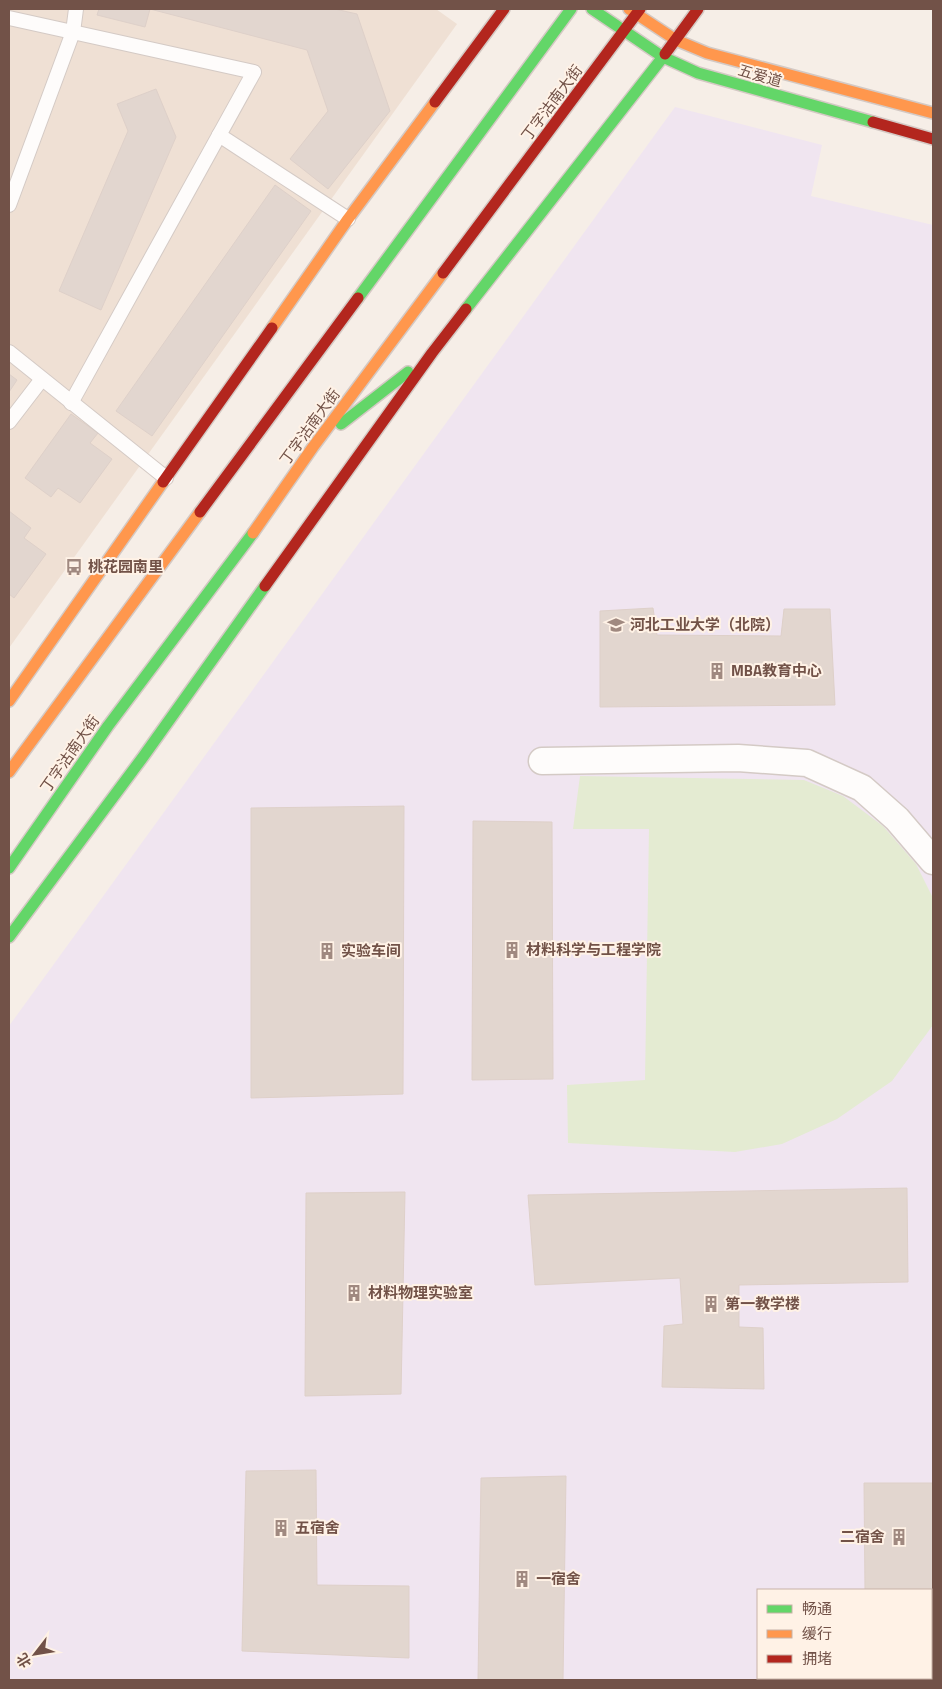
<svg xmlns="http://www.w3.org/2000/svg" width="942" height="1689" font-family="'Titillium Web','Noto Sans SC',sans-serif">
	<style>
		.residential { fill: #efe0d4 }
		.education { fill: #f0e5f0; fill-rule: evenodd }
		.green { fill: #e4ebd2 }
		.building { fill: #e2d6cf; stroke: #ded0c9 }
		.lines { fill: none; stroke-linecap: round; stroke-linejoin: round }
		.lane-casing { stroke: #d4cac5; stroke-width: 16 }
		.street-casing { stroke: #d4cac5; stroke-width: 29 }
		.fast-casing { stroke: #d4c9c4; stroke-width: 14 }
		.slow-casing { stroke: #d4c9c4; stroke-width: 14 }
		.jam-casing { stroke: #d4c9c4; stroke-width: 14 }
		.lane { stroke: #fefcfb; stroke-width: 14 }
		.street { stroke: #fefcfb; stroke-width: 26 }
		.fast { stroke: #63d668; stroke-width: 11 }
		.slow { stroke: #ff974d; stroke-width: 11 }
		.jam { stroke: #b3261e; stroke-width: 11 }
		.labels { text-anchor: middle; stroke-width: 4; stroke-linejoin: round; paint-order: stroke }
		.street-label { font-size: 15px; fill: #725248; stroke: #fff2e6 }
		.poi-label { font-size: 15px; font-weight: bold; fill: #725248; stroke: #fff2e6; text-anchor: start }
	</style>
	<rect width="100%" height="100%" fill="#f6eee7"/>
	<path class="residential" d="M9,9H436L457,24L9,648Z"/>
	<path class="education" d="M675,107L822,145L811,196L933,225V1680H9V1026ZM758,1590H931V1678H758Z"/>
	<path class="green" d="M580,776L804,780L843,796L883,826L916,864L933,898V1025L892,1081L837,1119L782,1144L735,1152L568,1143L567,1085L645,1080L649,829H573Z"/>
	<g class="building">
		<path d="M99,9H150L145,27L97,15Z"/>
		<path d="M150,9H335L357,14L390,111L328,189L290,159L328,111L307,50Z"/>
		<path d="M156,89L176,137L101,310L59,291L128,131L117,104Z"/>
		<path d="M275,185L311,211L152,436L116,411Z"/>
		<path d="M9,374L17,380L9,392Z"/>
		<path d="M71,414L98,433L90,443L112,459L80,503L58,488L51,497L25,478Z"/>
		<path d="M9,511L31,528L24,538L46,554L14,598L9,594Z"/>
		<path d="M653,608L657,635L781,636L784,609H830L835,705L600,707V611Z"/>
		<path d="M404,806L403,1094L251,1098V808Z"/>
		<path d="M473,821L552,822L553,1079L472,1080Z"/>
		<path d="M907,1188L908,1282L739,1285V1327L763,1328L764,1389L662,1387L664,1326L683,1324L680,1278L535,1285L528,1195Z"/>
		<path d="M405,1192L401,1394L305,1396L306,1193Z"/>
		<path d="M316,1470L317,1585L409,1586V1658L242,1651L246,1471Z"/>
		<path d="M566,1476L563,1680H478L481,1478Z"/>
		<path d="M864,1483H933V1680H866V1678H931V1590H865Z"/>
	</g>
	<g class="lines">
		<g class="lane-casing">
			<g id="lane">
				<path d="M9,18L254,72L71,403"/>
				<path d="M219,135L348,219"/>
				<path d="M9,205L73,32L76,9"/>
				<path d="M9,352L166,478"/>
				<path d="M9,422L42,379"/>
			</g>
		</g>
		<g class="street-casing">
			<path id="street" d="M542,761L738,758L807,763L862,788L897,819L933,861"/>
		</g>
		<g class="fast-casing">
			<g id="fast">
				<path d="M592,9L663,57L698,73L873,122"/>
				<path d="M358,298L571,9"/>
				<path d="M466,309L663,57"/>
				<path d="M341,424L408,372"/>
				<path d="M9,868L108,726L253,533"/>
				<path d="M9,937L143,757L265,586"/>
			</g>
		</g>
		<g class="slow-casing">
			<g id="slow">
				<path d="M629,9L676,40L707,53L933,113"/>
				<path d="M272,328L348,219L435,102"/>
				<path d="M253,533L313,447L443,273"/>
				<path d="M9,701L163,482"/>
				<path d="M9,772L200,512"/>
			</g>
		</g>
		<g class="jam-casing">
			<g id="jam">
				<path d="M665,54L698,9"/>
				<path d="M435,102L504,9"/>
				<path d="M873,122L933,139"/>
				<path d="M443,273L640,9"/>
				<path d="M163,482L272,328"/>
				<path d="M200,512L358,298"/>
				<path d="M265,586L432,353L466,309"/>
			</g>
		</g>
		<use href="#lane" class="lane"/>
		<use href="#street" class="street"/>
		<use href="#fast" class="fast"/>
		<use href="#slow" class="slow"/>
		<use href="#jam" class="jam"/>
	</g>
	<defs>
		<g id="bus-bare" transform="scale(1.35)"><path d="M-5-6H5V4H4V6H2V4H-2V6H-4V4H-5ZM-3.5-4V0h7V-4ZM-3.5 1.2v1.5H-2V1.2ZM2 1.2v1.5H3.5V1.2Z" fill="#a08980" stroke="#fff2e6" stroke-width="2.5" paint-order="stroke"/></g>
		<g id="school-bare" transform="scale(1.35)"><path d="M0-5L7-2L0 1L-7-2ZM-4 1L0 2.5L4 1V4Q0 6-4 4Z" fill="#a08980" stroke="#fff2e6" stroke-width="2.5" paint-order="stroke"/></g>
		<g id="building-bare" transform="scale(1.35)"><path d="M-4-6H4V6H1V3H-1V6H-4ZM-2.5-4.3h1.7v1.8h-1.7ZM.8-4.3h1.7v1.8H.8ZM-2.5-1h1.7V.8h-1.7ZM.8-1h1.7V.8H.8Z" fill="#a08980" stroke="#fff2e6" stroke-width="2.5" paint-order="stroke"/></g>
	</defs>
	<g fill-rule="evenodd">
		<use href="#bus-bare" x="74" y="567"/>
		<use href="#school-bare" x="616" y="625"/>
		<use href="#building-bare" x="717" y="671"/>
		<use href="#building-bare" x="512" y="950"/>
		<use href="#building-bare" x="327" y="951"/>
		<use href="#building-bare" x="354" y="1293"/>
		<use href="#building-bare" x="711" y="1304"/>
		<use href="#building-bare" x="281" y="1528"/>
		<use href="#building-bare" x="899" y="1537"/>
		<use href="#building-bare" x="522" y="1579"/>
	</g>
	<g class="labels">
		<g class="street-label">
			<text transform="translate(760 76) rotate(16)" y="5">五爱道</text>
			<text transform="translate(552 103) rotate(-53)" y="5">丁字沽南大街</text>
			<text transform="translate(310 427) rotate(-54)" y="5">丁字沽南大街</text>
			<text transform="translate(70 754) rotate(-55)" y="5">丁字沽南大街</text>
		</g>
		<g class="poi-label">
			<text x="88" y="572">桃花园南里</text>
			<text x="630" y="630">河北工业大学（北院）</text>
			<text x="731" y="676">MBA教育中心</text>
			<text x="526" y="955">材料科学与工程学院</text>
			<text x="341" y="956">实验车间</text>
			<text x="368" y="1298">材料物理实验室</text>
			<text x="725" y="1309">第一教学楼</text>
			<text x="295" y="1533">五宿舍</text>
			<text x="885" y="1542" text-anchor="end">二宿舍</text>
			<text x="536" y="1584">一宿舍</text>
		</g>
	</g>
	<rect width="942" height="1689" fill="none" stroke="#725248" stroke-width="20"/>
	<rect x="757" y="1589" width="175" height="90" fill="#fff2e6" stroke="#c7b2a7"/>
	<rect x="767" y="1605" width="25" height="8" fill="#63d668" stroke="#c7b2a7"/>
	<text x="802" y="1614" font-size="15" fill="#725248">畅通</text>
	<rect x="767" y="1630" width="25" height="8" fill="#ff974d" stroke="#c7b2a7"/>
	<text x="802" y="1639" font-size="15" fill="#725248">缓行</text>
	<rect x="767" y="1655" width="25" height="8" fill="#b3261e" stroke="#c7b2a7"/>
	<text x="802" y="1664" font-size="15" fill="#725248">拥堵</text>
	<g transform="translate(35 1654) rotate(239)" stroke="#fff2e6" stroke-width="4" paint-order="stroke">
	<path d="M0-4L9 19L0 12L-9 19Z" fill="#725248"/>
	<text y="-8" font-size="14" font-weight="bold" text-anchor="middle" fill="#725248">北</text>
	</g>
</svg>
